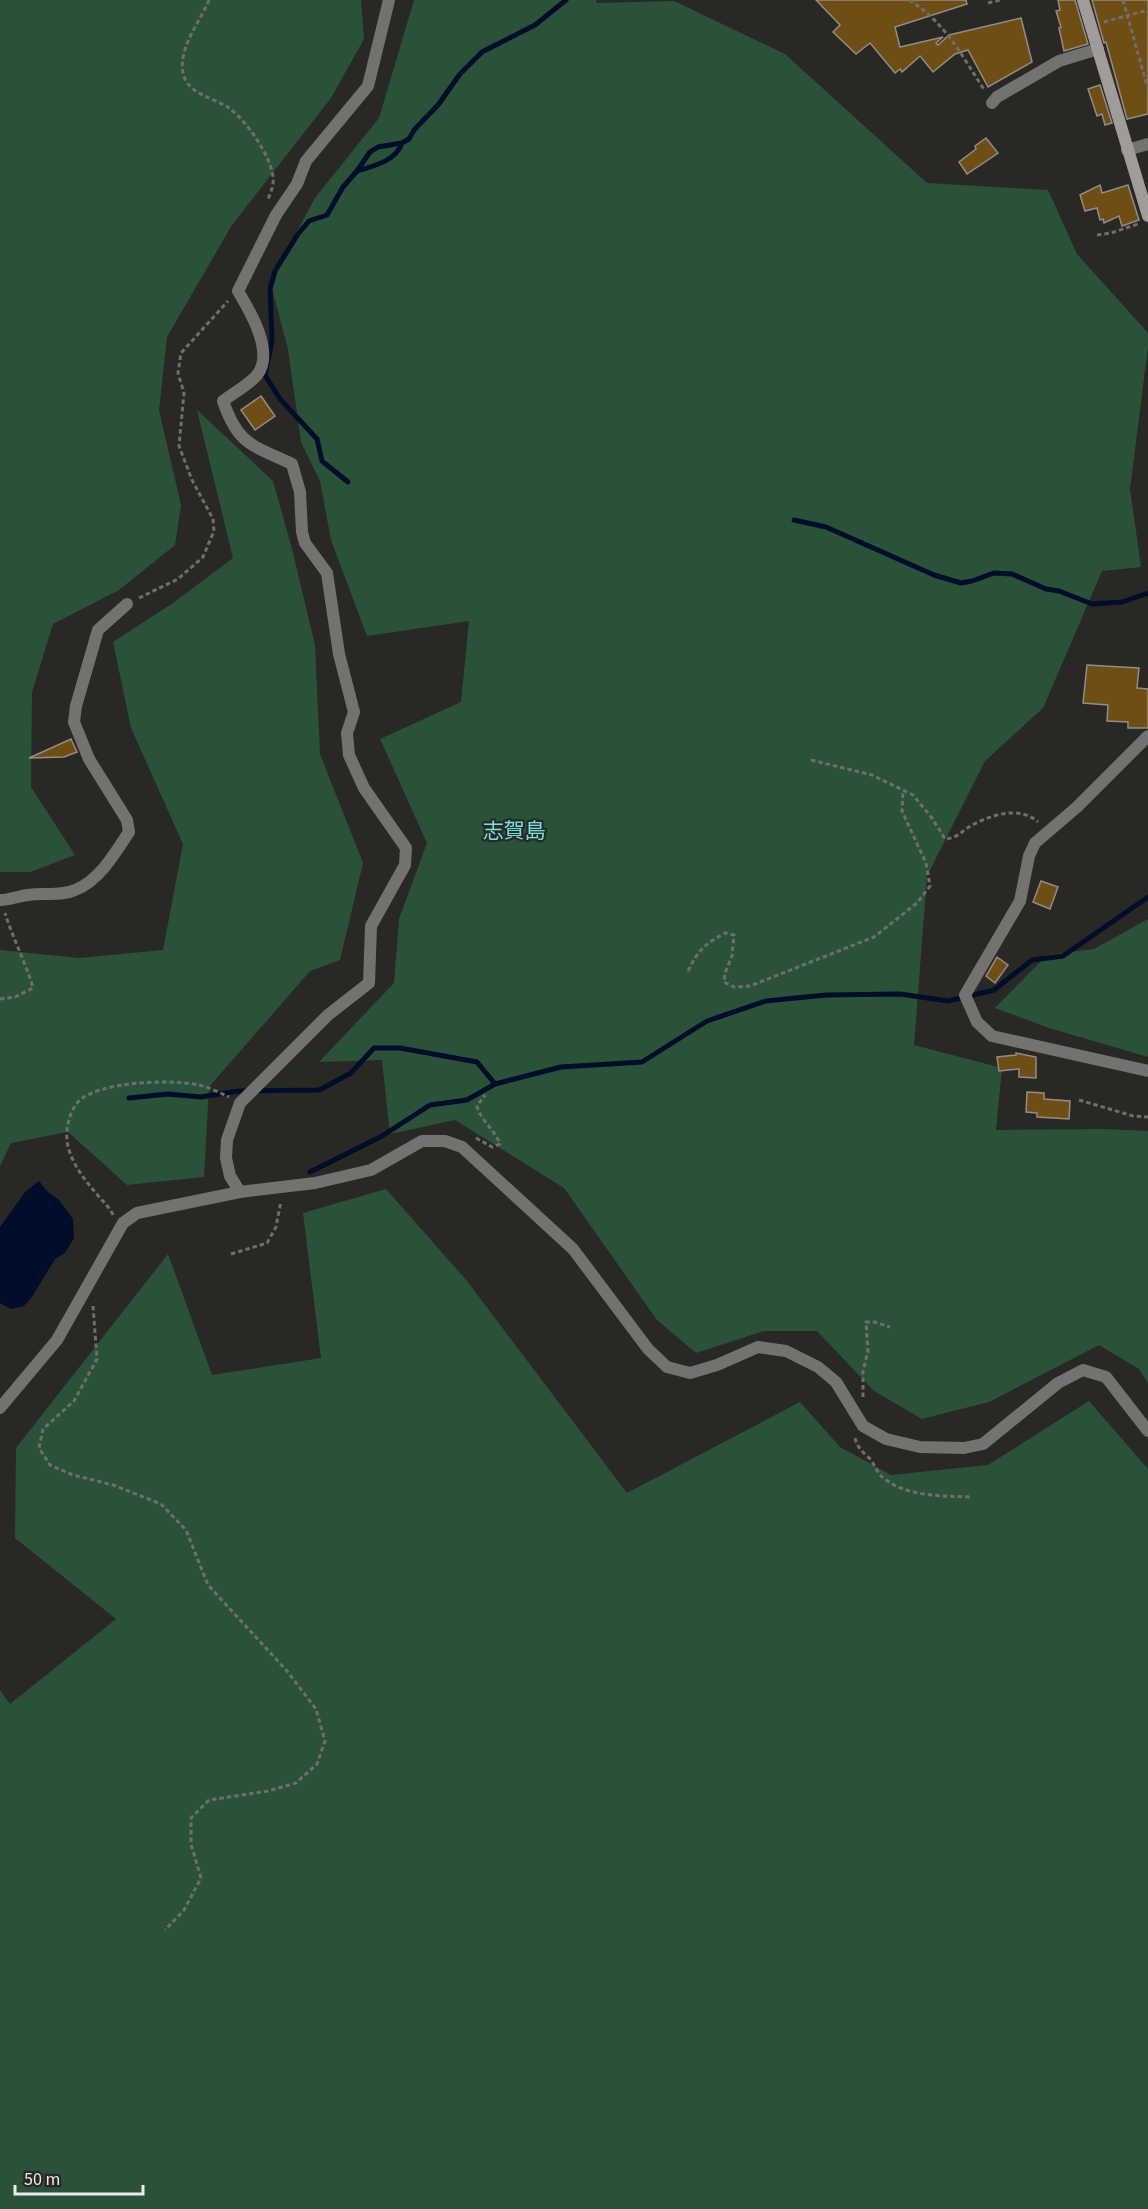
<svg xmlns="http://www.w3.org/2000/svg" width="1148" height="2209" font-family="'Source Sans 3','Noto Sans JP',sans-serif">
	<style>
		.green { fill: #2a5239 }
		.water { fill: #000e2c }
		.lines { fill: none; stroke-linecap: round; stroke-linejoin: round }
		.stream { stroke: #000e2c; stroke-width: 5 }
		.building { fill: #6f4e16; stroke: #908d89; stroke-width: 1.5 }
		.path { stroke: #706e6b; stroke-width: 3; stroke-dasharray: 4.5 3; stroke-linecap: butt }
		.minor { stroke: #747271; stroke-width: 12 }
		.secondary { stroke: #a09c9a; stroke-width: 12 }
		.labels { text-anchor: middle; stroke-width: 4.5; stroke-linejoin: round; paint-order: stroke }
		.quarter-label { font-size: 21px; fill: #74e0e0; stroke: #2a2824 }
	</style>
	<rect width="100%" height="100%" fill="#2a2824"/>
	<g class="green">
		<path d="M0,0H361L364,39L331,98L232,225L167,337L159,410L181,505L175,545L119,590L53,624L32,692L31,787L75,855L30,872H0Z"/>
		<path d="M414,0H596L597,3L674,1L785,54L927,183L1048,190L1077,254L1148,333V347L1130,489L1141,567L1102,571L1043,708L985,761L927,876L914,1045L1002,1068L996,1130L1104,1129L1148,1131V1383L1139,1369L1099,1345L989,1402L922,1419L874,1391L817,1331H764L696,1353L657,1320L564,1188L455,1120L390,1134L382,1060L319,1062L394,983L399,919L427,843L380,739L461,702L469,621L367,636L331,540L320,481L301,442L288,349L270,281L315,198L379,118Z"/>
		<path d="M197,410L273,481L292,549L315,645L320,754L363,863L340,960L310,971L209,1087L204,1177L127,1185L68,1132L11,1143L0,1166V950L79,958L163,950L183,844L131,728L113,642L173,603L233,558Z"/>
		<path d="M1148,919V1057L1049,1028L995,1008L1047,955L1094,949Z"/>
		<path d="M386,1189L467,1281L627,1493L800,1402L840,1447L891,1475L988,1465L1089,1401L1148,1469V2209H0V1690L10,1704L116,1619L15,1538L16,1448L168,1254L212,1375L321,1358L303,1213Z"/>
	</g>
	<path class="water" d="M39,1181L47,1191L59,1200L73,1219L74,1238L65,1253L55,1259L32,1297L24,1306L11,1309L0,1303V1227L25,1192Z"/>
	<g class="lines">
		<g class="stream">
			<path d="M357,171C374,166 396,161 402,143"/>
			<path d="M348,482L322,461L317,439L280,399L265,375L272,341L270,289L275,271L298,234L309,221L327,215L343,187L357,171L370,152L378,147L402,143L409,139L414,130L438,105L460,74L482,52L535,25L566,0"/>
			<path d="M794,520L826,527L934,575L961,583L972,581L994,573L1012,574L1046,589L1059,591L1092,604L1122,602L1148,593"/>
			<path d="M129,1098L168,1094L201,1097L239,1091L319,1090L351,1073L374,1048H400L477,1062L495,1084"/>
			<path d="M310,1172L382,1136L430,1105L467,1100L495,1084L561,1067L642,1062L707,1021L766,1001L826,995L900,994L948,1001L994,990L1032,960L1063,956L1148,897"/>
		</g>
	</g>
	<g class="building">
		<path d="M816,0H966L967,4L895,27L900,47L943,37L936,43L938,45L949,35L1021,18L1032,62L988,87L968,50L955,54L933,72L920,56L902,72L900,69L895,73L870,43L856,54L833,32L840,25Z"/>
		<path d="M1058,0H1075L1088,44L1064,51L1059,28L1061,27L1056,11L1060,10Z"/>
		<path d="M1092,0H1148V114L1127,119L1106,42L1104,43Z"/>
		<path d="M1100,85L1112,123L1105,125L1102,114L1097,116L1088,89Z"/>
		<path d="M986,138L998,153L967,174L959,162L976,149L975,146Z"/>
		<path d="M1100,185L1102,193L1128,185L1139,220L1122,226L1119,216L1104,223L1103,219L1100,220L1097,208L1085,211L1080,195Z"/>
		<path d="M261,396L275,416L255,430L241,410Z"/>
		<path d="M1087,665L1139,668L1137,688L1148,689V728H1128V722L1107,721L1108,705L1083,703Z"/>
		<path d="M71,739L77,752L64,757L29,758Z"/>
		<path d="M1041,881L1058,887L1050,909L1033,902Z"/>
		<path d="M997,957L1008,965L995,983L986,976Z"/>
		<path d="M1016,1053L1036,1057V1078L1019,1077V1069L999,1071L997,1057L1016,1055Z"/>
		<path d="M1027,1092L1044,1093V1099L1070,1101L1069,1119L1037,1117V1113L1026,1112Z"/>
	</g>
	<g class="lines">
		<g class="path">
			<path d="M209,0C200,22 178,48 183,73C188,95 213,97 229,108C246,120 271,156 273,177C274,185 271,192 268,199"/>
			<path d="M909,0C945,22 962,56 985,91"/>
			<path d="M1123,0L1148,89"/>
			<path d="M988,3L1000,0"/>
			<path d="M1104,22L1148,10"/>
			<path d="M1097,235L1111,233L1138,224"/>
			<path d="M139,598L178,579L203,557L214,531L213,519L192,480L179,446L184,393L178,373L181,353L228,301"/>
			<path d="M811,760L872,775L913,795L932,818L945,839C959,838 962,830 974,824C994,814 1020,806 1038,822"/>
			<path d="M688,971C698,950 705,944 725,933L734,935L732,956L725,973L724,982L734,987L750,986L874,937L917,903L930,886L926,863L902,811L903,791"/>
			<path d="M0,999L15,997L33,988C26,963 13,939 5,913"/>
			<path d="M1079,1100L1133,1116L1148,1117"/>
			<path d="M476,1138L492,1147L500,1144C495,1130 481,1121 477,1106L485,1095"/>
			<path d="M113,1215C109,1206 102,1201 96,1193C83,1178 70,1161 67,1141C66,1127 69,1113 78,1102C97,1081 173,1079 199,1085C209,1087 220,1093 229,1097"/>
			<path d="M231,1254L267,1243L276,1227L281,1201"/>
			<path d="M93,1306L97,1359L74,1401L43,1429L39,1448L50,1465L73,1475L113,1485L161,1504L186,1530L208,1585L287,1671L316,1709L325,1741L317,1764L296,1783L268,1791L209,1800L191,1818V1844L201,1878L184,1910L165,1930"/>
			<path d="M863,1397V1371L868,1351L866,1322H875L890,1327"/>
			<path d="M855,1438C857,1447 862,1451 868,1457C874,1462 876,1471 881,1476C904,1497 943,1496 971,1497"/>
		</g>
		<g class="minor">
			<path d="M992,103L997,97L1059,61L1098,49"/>
			<path d="M1127,150L1148,144"/>
			<path d="M1148,736L1077,807L1035,843L1029,856L1020,901L965,995L977,1022L992,1036L1148,1071"/>
			<path d="M0,900C10,900 19,896 28,895C43,892 60,897 75,890C99,881 116,852 129,832L127,820L89,759L74,722L76,706L98,630L127,604"/>
			<path d="M240,1192L230,1176L226,1158L227,1140L240,1103L328,1015L369,983L371,926L405,865L406,848L364,788L349,755L347,733L354,712L339,654L327,573L305,543L302,532L300,492L292,464C252,445 238,445 223,401C233,393 249,385 257,375C275,353 250,311 238,291L276,215L297,184L306,161L368,86L389,0"/>
			<path d="M0,1408L57,1340L123,1223L137,1213L240,1192L315,1183L371,1170L422,1141H445L462,1147L573,1249L648,1349L667,1367L690,1373L717,1365L758,1347L786,1351L818,1367L836,1382L863,1426L886,1439L920,1447L964,1448L983,1444L1058,1383L1083,1370L1106,1377L1148,1431"/>
		</g>
		<path class="secondary" d="M1083,0L1148,216"/>
	</g>
	<g class="labels">
		<g class="quarter-label">
			<text x="514" y="838">志賀島</text>
		</g>
	</g>
	<path d="M15 2185v9h128v-9" fill="none" stroke="#edebe9" stroke-width="3"/>
	<text x="24" y="2185" font-size="18" fill="#edebe9" stroke="#2a2824" stroke-width="4.5" paint-order="stroke">50 m</text>
</svg>
